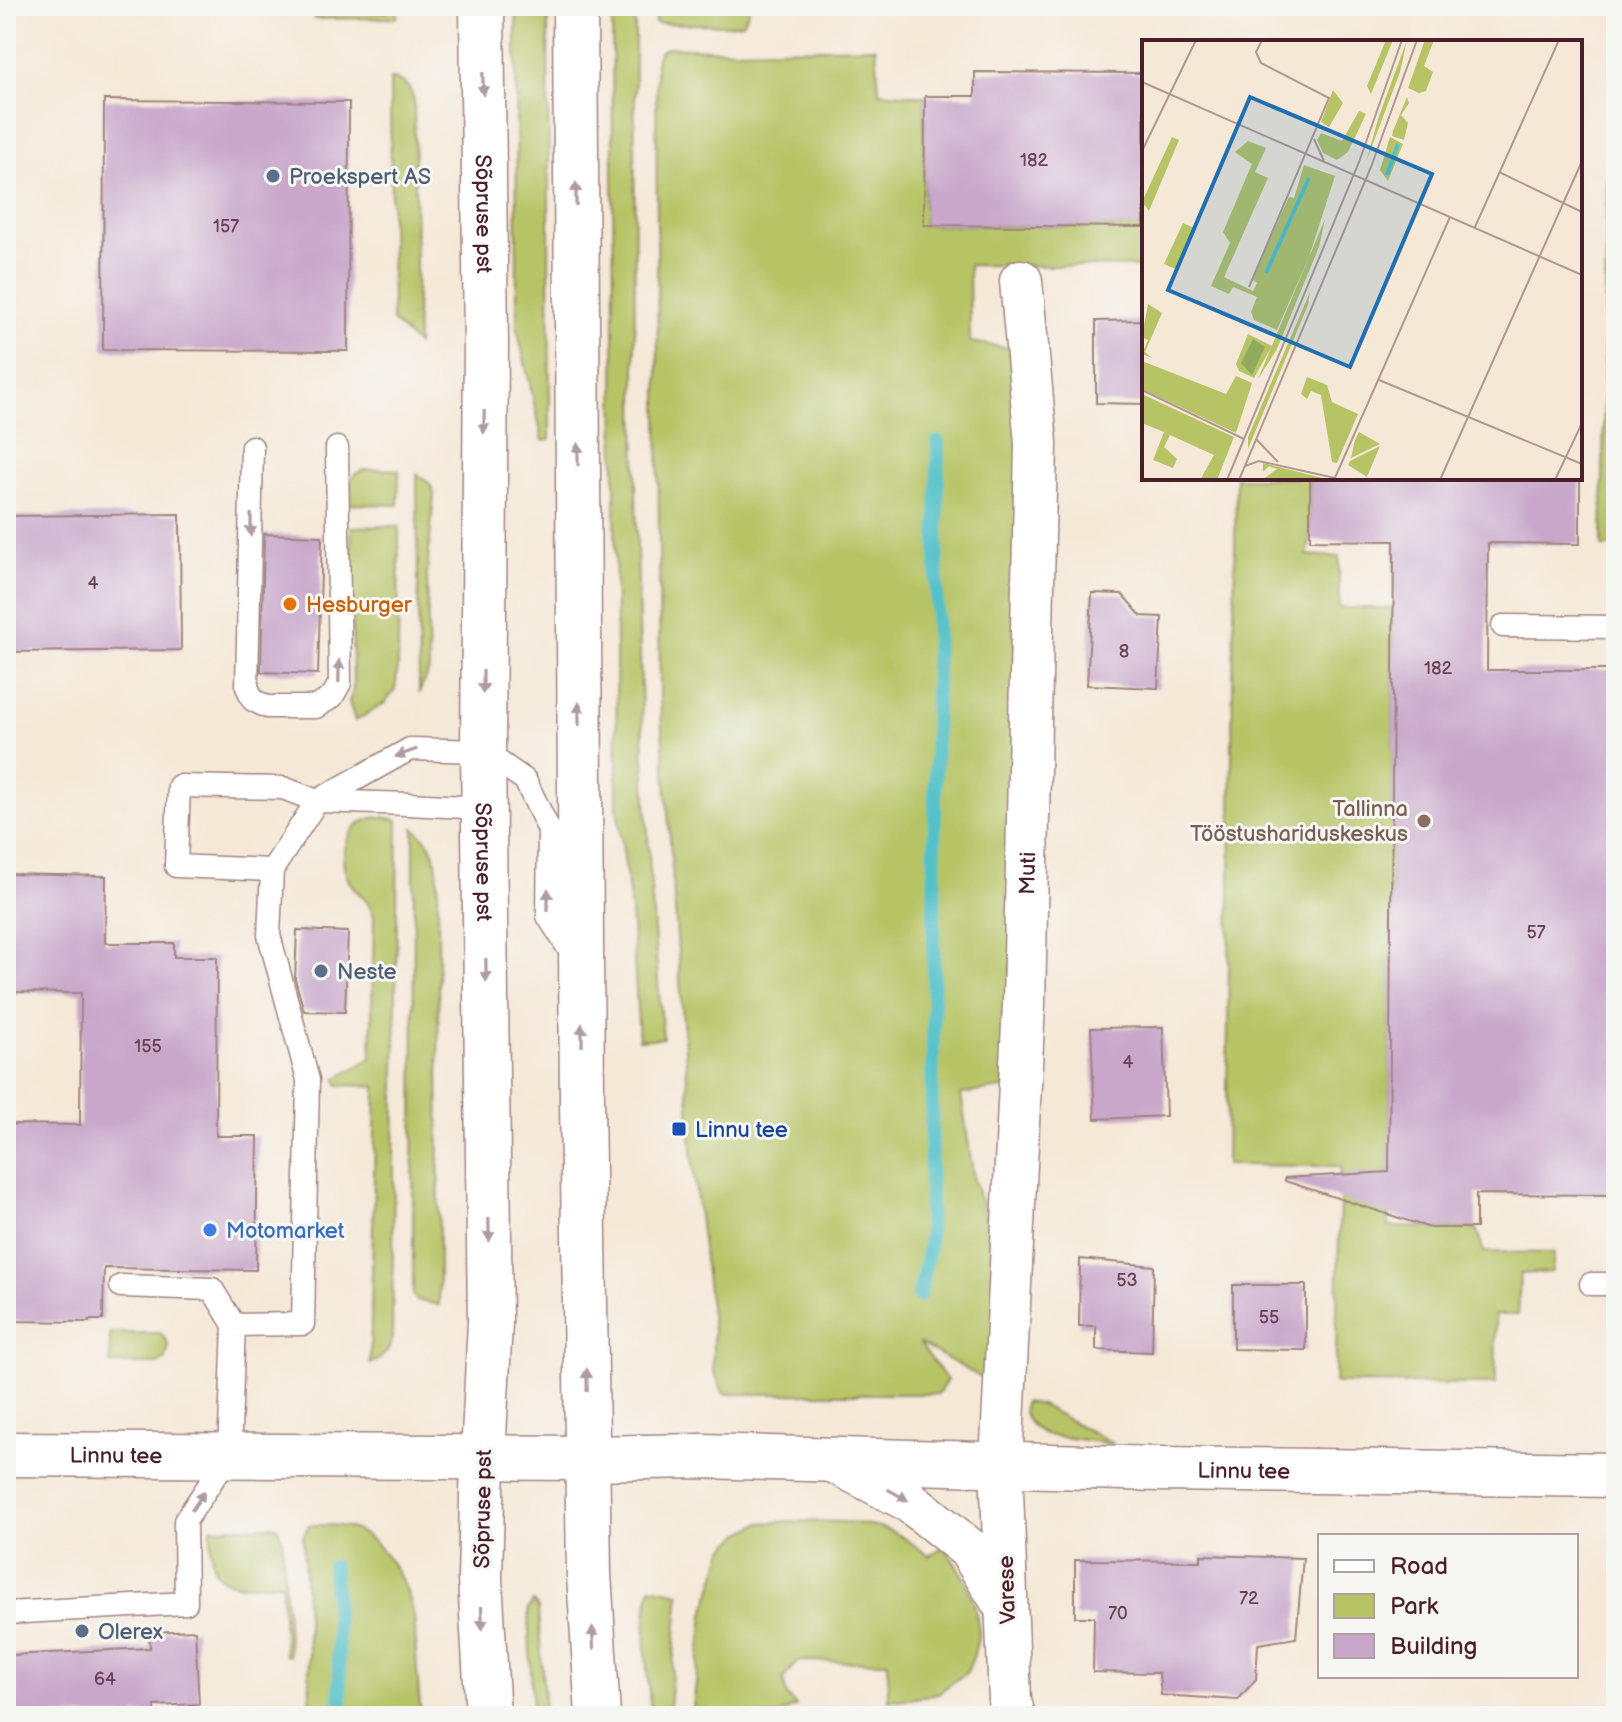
<svg xmlns="http://www.w3.org/2000/svg" width="1622" height="1722" font-family="'Balsamiq Sans',sans-serif">
	<style>
		.green { fill: #b7c466; stroke: #807248; stroke-width: 2 }
		.lines { fill: none; stroke-linecap: round; stroke-linejoin: round }
		.stream { stroke: #53c1c9; stroke-width: 14 }
		.building { fill: #c8a7cb }
		.lane-casing { stroke: #a08481; stroke-width: 25 }
		.street-casing { stroke: #a08481; stroke-width: 45 }
		.secondary-casing { stroke: #a08481; stroke-width: 47 }
		.lane { stroke: #fff; stroke-width: 22 }
		.street { stroke: #fff; stroke-width: 42 }
		.secondary { stroke: #fff; stroke-width: 44 }
		.oneway { fill: #ae9aa0 }
		.service-dot { fill: #5c6f8a; stroke: #f6f6f2; stroke-width: 3 }
		.food-dot { fill: #e8710a; stroke: #f6f6f2; stroke-width: 3 }
		.education-dot { fill: #8d6e63; stroke: #f6f6f2; stroke-width: 3 }
		.transit-dot { fill: #1a4fb4; stroke: #f6f6f2; stroke-width: 3 }
		.shop-dot { fill: #3f7fe0; stroke: #f6f6f2; stroke-width: 3 }
		.labels { text-anchor: middle; stroke-width: 6; stroke-linejoin: round; paint-order: stroke }
		.number-label { font-size: 18px; fill: #6a4153 }
		.service-label { font-size: 22px; fill: #4e5e75; stroke: #f6f6f2; text-anchor: start }
		.street-label { font-size: 22px; fill: #4a1f2b; stroke: #f6f6f2 }
		.food-label { font-size: 22px; fill: #c56008; stroke: #f6f6f2; text-anchor: start }
		.education-label { font-size: 22px; fill: #785e54; stroke: #f6f6f2; text-anchor: end }
		.transit-label { font-size: 22px; fill: #164399; stroke: #f6f6f2; text-anchor: start }
		.shop-label { font-size: 22px; fill: #366cbe; stroke: #f6f6f2; text-anchor: start }
		.inset-river { fill: none; stroke: #53c1c9; stroke-width: 4 }
		.inset-road { fill: none; stroke: #b19892; stroke-width: 2 }
		.view { fill: #1f6fb2; fill-opacity: 0.15; stroke: #1f6fb2; stroke-width: 4 }
		.inset-edge { fill: none; stroke: #4a1f2b; stroke-width: 4 }
	</style>
	<rect width="100%" height="100%" fill="#f6f6f2"/>
	<filter id="ink" filterUnits="userSpaceOnUse"><feTurbulence type="fractalNoise" baseFrequency=".0125" numOctaves="2"/><feDisplacementMap in="SourceGraphic" scale="16" xChannelSelector="R" yChannelSelector="G"/><feConvolveMatrix kernelMatrix="1 2 1 2 8 2 1 2 1" color-interpolation-filters="sRGB"/></filter>
	<filter id="wash" filterUnits="userSpaceOnUse"><feTurbulence type="fractalNoise" baseFrequency=".006" numOctaves="4" result="noise"/><feDisplacementMap in="SourceGraphic" scale="32" xChannelSelector="R" yChannelSelector="G"/><feGaussianBlur stdDeviation="1.8" result="paint"/><feColorMatrix in="noise" values="0 0 0 0 0 0 0 0 0 0 0 0 0 0 0 0 0 1.4 0 .05"/><feComposite in="paint" operator="in"/></filter>
	<g filter="url(#wash)">
		<rect width="100%" height="100%" fill="#f5e8d7"/>
		<g class="green">
			<path d="M314,6H328L329,12H387V6H397V18L314,19Z"/>
			<path d="M516,6H548L550,440L543,441L517,328Z"/>
			<path d="M612,6H635C634,350 631,696 663,1038L639,1040L631,909L617,806Z"/>
			<path d="M655,6H749V11L742,23L727,25L655,23Z"/>
			<path d="M667,47L733,50L876,47L879,92L925,96L924,225L1144,227V267L969,265L970,342L1021,350L1009,1087L961,1094L974,1180L999,1260L995,1380L980,1377L919,1343L947,1380L938,1394H724L713,1369V1331L694,1175L660,700L656,62L659,52Z"/>
			<path d="M390,79C404,79 409,86 414,99L417,345L392,321Z"/>
			<path d="M1607,182H1616V547H1602Z"/>
			<path d="M399,470L398,505L350,504C350,497 349,489 350,483C353,464 385,470 399,470Z"/>
			<path d="M417,474C427,480 432,484 434,495L427,574L429,670L419,693Z"/>
			<path d="M1236,478H1310V540L1307,555L1339,557V608H1394L1389,1227L1476,1228L1484,1252L1554,1253L1552,1272L1520,1274L1518,1315H1495L1496,1384L1335,1383L1341,1166L1226,1165Z"/>
			<path d="M399,526L398,666L395,690L385,703L355,721L349,701L353,691L351,527Z"/>
			<path d="M383,817L398,820L392,1340C388,1353 383,1358 370,1364L376,1086L339,1085L336,1079L371,1058L374,916C368,896 356,895 348,879C338,858 346,826 370,819C374,817 378,817 383,817Z"/>
			<path d="M414,828C433,842 437,857 438,881L439,1305L416,1300L413,1295Z"/>
			<path d="M110,1333H160C170,1341 169,1347 166,1359L157,1364H110Z"/>
			<path d="M1024,1402L1041,1405L1114,1444L1047,1435C1032,1429 1022,1419 1024,1402Z"/>
			<path d="M792,1521C819,1522 861,1520 886,1529C902,1535 916,1546 929,1556L944,1546L966,1581L975,1607L979,1632L974,1655L967,1672L938,1693L910,1699L888,1700V1662L798,1661L783,1679L787,1696L796,1706L777,1716H692L704,1614L724,1549L740,1534L760,1523Z"/>
			<path d="M309,1525C322,1525 334,1524 346,1527C381,1535 409,1584 414,1617C416,1629 415,1642 416,1654C417,1675 419,1695 421,1716H311L303,1536Z"/>
			<path d="M277,1526L282,1539L289,1656L285,1655L281,1583C256,1584 217,1594 212,1559C211,1549 211,1538 211,1528Z"/>
			<path d="M651,1587L680,1593L668,1716H651C648,1676 640,1626 651,1587Z"/>
			<path d="M533,1602L538,1608L545,1716H533L528,1609Z"/>
		</g>
		<g class="lines">
			<g class="stream">
				<path d="M919,1296L929,1245L933,1047L938,442"/>
				<path d="M333,1567L342,1716"/>
			</g>
		</g>
		<g id="blocks">
			<g class="building">
				<path d="M975,72L1144,73V227L924,225L925,96H975Z"/>
				<path d="M104,100L349,102L348,351L103,350Z"/>
				<path d="M1144,320V404L1096,403V321Z"/>
				<path d="M1310,478H1580V544L1488,543L1487,670H1616V1195L1476,1194V1228H1430L1285,1181V1178L1389,1172L1394,541L1310,540Z"/>
				<path d="M180,514L181,650L6,652V516Z"/>
				<path d="M264,534L322,536L318,674L261,672Z"/>
				<path d="M1092,593L1122,594L1141,616L1162,617L1158,688L1087,685Z"/>
				<path d="M6,874L106,876L105,943H174V957H217L216,1136H258L256,1270L104,1268L103,1320H89V1322L6,1321V1124L80,1125L81,993L6,992Z"/>
				<path d="M297,930L348,932L345,1012L304,1011L295,979Z"/>
				<path d="M1163,1027L1166,1116L1095,1119L1091,1028Z"/>
				<path d="M1080,1259L1154,1266L1152,1352L1096,1350V1326H1079Z"/>
				<path d="M1233,1285H1306V1350L1233,1349Z"/>
				<path d="M1201,1555L1303,1558L1296,1638L1258,1644L1256,1679L1238,1700L1161,1695L1159,1673L1093,1672L1094,1617H1075V1560L1201,1561Z"/>
				<path d="M195,1630L199,1704L155,1706V1713L134,1714V1716H14L11,1655L150,1648L149,1632Z"/>
			</g>
		</g>
	</g>
	<g filter="url(#ink)">
		<use href="#blocks" fill-opacity="0" stroke="#a08481" stroke-width="2"/>
		<g class="lines">
			<g class="lane-casing">
				<g id="lane">
					<path d="M252,447L247,687L253,700L267,707H316L332,697L340,683L337,448"/>
					<path d="M1503,626L1616,627"/>
					<path d="M272,870L176,866L179,786L283,788L317,801L408,804L484,808"/>
					<path d="M1591,1284H1616"/>
					<path d="M121,1286L212,1289L234,1325"/>
					<path d="M6,1613L186,1603L185,1521L229,1455L234,1325L303,1324L308,1080L269,935L272,870L317,801L410,749L483,751L525,780L549,830L548,916L574,957"/>
				</g>
			</g>
			<g class="street-casing">
				<g id="street">
					<path d="M829,1459L908,1500L969,1549L1005,1606"/>
					<path id="s1" d="M1014,1716L1010,1701L1001,1464L1024,1004L1036,443L1021,281"/>
				</g>
			</g>
			<g class="secondary-casing">
				<g id="secondary">
					<path id="s2" d="M482,6L486,344L483,751L490,1322L483,1456L480,1579L488,1716"/>
					<path d="M575,6L582,1102L589,1574L598,1716"/>
					<path id="s3" d="M6,1454L587,1458L702,1456L1159,1469L1616,1475"/>
				</g>
			</g>
			<use href="#lane" class="lane"/>
			<use href="#street" class="street"/>
			<use href="#secondary" class="secondary"/>
		</g>
		<defs><path id="oneway-solid" d="M-6-.8H1V-3.2L6.5 0L1 3.2V.8H-6Z" transform="scale(2)"/></defs>
		<g class="oneway">
			<use href="#oneway-solid" transform="translate(483 84) rotate(89)"/>
			<use href="#oneway-solid" transform="translate(576 194) rotate(-90)"/>
			<use href="#oneway-solid" transform="translate(484 422) rotate(91)"/>
			<use href="#oneway-solid" transform="translate(578 454) rotate(-90)"/>
			<use href="#oneway-solid" transform="translate(251 525) rotate(91)"/>
			<use href="#oneway-solid" transform="translate(339 671) rotate(-89)"/>
			<use href="#oneway-solid" transform="translate(483 682) rotate(90)"/>
			<use href="#oneway-solid" transform="translate(579 714) rotate(-90)"/>
			<use href="#oneway-solid" transform="translate(406 753) rotate(161)"/>
			<use href="#oneway-solid" transform="translate(548 900) rotate(-90)"/>
			<use href="#oneway-solid" transform="translate(486 970) rotate(89)"/>
			<use href="#oneway-solid" transform="translate(582 1035) rotate(-90)"/>
			<use href="#oneway-solid" transform="translate(489 1230) rotate(89)"/>
			<use href="#oneway-solid" transform="translate(587 1380) rotate(-91)"/>
			<use href="#oneway-solid" transform="translate(898 1495) rotate(29)"/>
			<use href="#oneway-solid" transform="translate(198 1501) rotate(-56)"/>
			<use href="#oneway-solid" transform="translate(482 1618) rotate(87)"/>
			<use href="#oneway-solid" transform="translate(593 1638) rotate(-93)"/>
		</g>
	</g>
	<g class="service-dot">
		<circle cx="273" cy="176" r="8"/>
		<circle cx="321" cy="971" r="8"/>
		<circle cx="82" cy="1631" r="8"/>
	</g>
	<circle class="food-dot" cx="290" cy="604" r="8"/>
	<circle class="education-dot" cx="1424" cy="821" r="8"/>
	<rect class="transit-dot" x="671" y="1121" width="16" height="16" rx="4"/>
	<circle class="shop-dot" cx="210" cy="1230" r="8"/>
	<g class="labels">
		<g class="number-label">
			<text x="1034" y="166">182</text>
			<text x="226" y="232">157</text>
			<text x="93" y="589">4</text>
			<text x="1124" y="657">8</text>
			<text x="1438" y="674">182</text>
			<text x="1536" y="938">57</text>
			<text x="148" y="1052">155</text>
			<text x="1128" y="1068">4</text>
			<text x="1127" y="1286">53</text>
			<text x="1269" y="1323">55</text>
			<text x="1249" y="1604">72</text>
			<text x="1118" y="1619">70</text>
			<text x="105" y="1685">64</text>
		</g>
		<g class="service-label">
			<text x="289" y="184">Proekspert AS</text>
			<text x="337" y="979">Neste</text>
			<text x="98" y="1639">Olerex</text>
		</g>
		<g class="street-label">
			<text dy="8" stroke="none"><textPath href="#s2" startOffset="208">Sõpruse pst</textPath></text>
			<text dy="8" stroke="none"><textPath href="#s2" startOffset="856">Sõpruse pst</textPath></text>
			<text dy="8" stroke="none"><textPath href="#s1" startOffset="844">Muti</textPath></text>
			<text dy="8" stroke="none"><textPath href="#s3" startOffset="110">Linnu tee</textPath></text>
			<text dy="8" stroke="none"><textPath href="#s3" startOffset="1238">Linnu tee</textPath></text>
			<text transform="translate(482 1509) rotate(-89)" y="8">Sõpruse pst</text>
			<text transform="translate(1006 1590) rotate(-92)" y="8">Varese</text>
		</g>
		<g class="food-label">
			<text x="306" y="612">Hesburger</text>
		</g>
		<g class="education-label">
			<text x="1408" y="816">Tallinna<tspan x="1408" dy="25">Tööstushariduskeskus</tspan></text>
		</g>
		<g class="transit-label">
			<text x="695" y="1137">Linnu tee</text>
		</g>
		<g class="shop-label">
			<text x="226" y="1238">Motomarket</text>
		</g>
	</g>
	<g transform="translate(1142 40)">
		<rect width="440" height="440" fill="#f5e8d7"/>
		<path d="M244,0H251L229,54L225,46ZM265,0L258,32L224,122L237,76ZM283,0H292L282,26L291,32L284,51L277,53L266,48ZM191,50L201,63L187,87L179,82ZM265,57L267,63L259,75L266,83L262,100L250,96L251,91ZM217,71L224,74L206,112L195,120L181,113L175,100L179,93L200,101ZM30,97L37,100L7,171L0,162ZM248,97L261,104L246,141L238,130ZM106,101L124,108L113,132L126,138L82,237L111,251L115,243L110,239L147,157L152,158L162,125L193,136L167,217L135,290L112,280L109,272L115,257L91,247L87,254L69,246L88,203L81,192L110,124L93,112ZM183,179L177,207L135,309L116,339ZM41,183L54,189L36,230L22,224ZM168,252L166,265L106,409V397ZM6,264L20,273L3,312L10,318L0,314L6,300L0,297ZM106,294L130,306L112,338L97,331L94,324ZM0,321L84,354L94,336L110,343L94,393L0,349ZM165,337L185,345L190,362L216,374L195,423L190,422L179,355L169,351L165,359L159,354ZM0,354L92,397L75,440H58L72,415L28,395L22,407L35,419L31,428L11,420L22,392L0,383ZM217,392L238,404L209,418L213,400ZM238,406L225,437L206,425L208,421ZM121,423L184,439L186,440H120L135,429L127,426L121,432Z" fill="#b7c466"/>
		<path d="M111,299L123,307L110,335L99,323Z" fill="#91aa5b"/>
		<path class="inset-river" d="M245,135L256,104M124,233L167,138"/>
		<path class="inset-road" d="M0,42L440,235M172,99L182,121M0,111L54,0M357,132L440,172M333,187L417,0M107,247L187,58L119,23L114,12L120,0M237,340L440,424M0,350L102,399M114,399L136,422M103,426L117,421L193,438M85,440L217,122L260,0M97,440L229,127L275,0M192,440L308,177M298,440L440,121M413,440L440,383"/>
		<path class="view" d="M108,57L290,134L208,327L26,250Z"/>
		<rect width="440" height="440" class="inset-edge"/>
	</g>
	<rect width="1622" height="1722" fill="none" stroke="#f6f6f2" stroke-width="32"/>
	<rect x="1318" y="1534" width="260" height="144" fill="#f6f6f2" stroke="#b1a0a2" stroke-width="2"/>
	<rect x="1334" y="1560" width="40" height="12" fill="#ffffff" stroke="#b1a0a2" stroke-width="2"/>
	<text x="1390" y="1574" font-size="24" fill="#4a1f2b">Road</text>
	<rect x="1334" y="1594" width="40" height="24" fill="#b7c466" stroke="#b1a0a2" stroke-width="2"/>
	<text x="1390" y="1614" font-size="24" fill="#4a1f2b">Park</text>
	<rect x="1334" y="1634" width="40" height="24" fill="#c8a7cb" stroke="#b1a0a2" stroke-width="2"/>
	<text x="1390" y="1654" font-size="24" fill="#4a1f2b">Building</text>
</svg>
